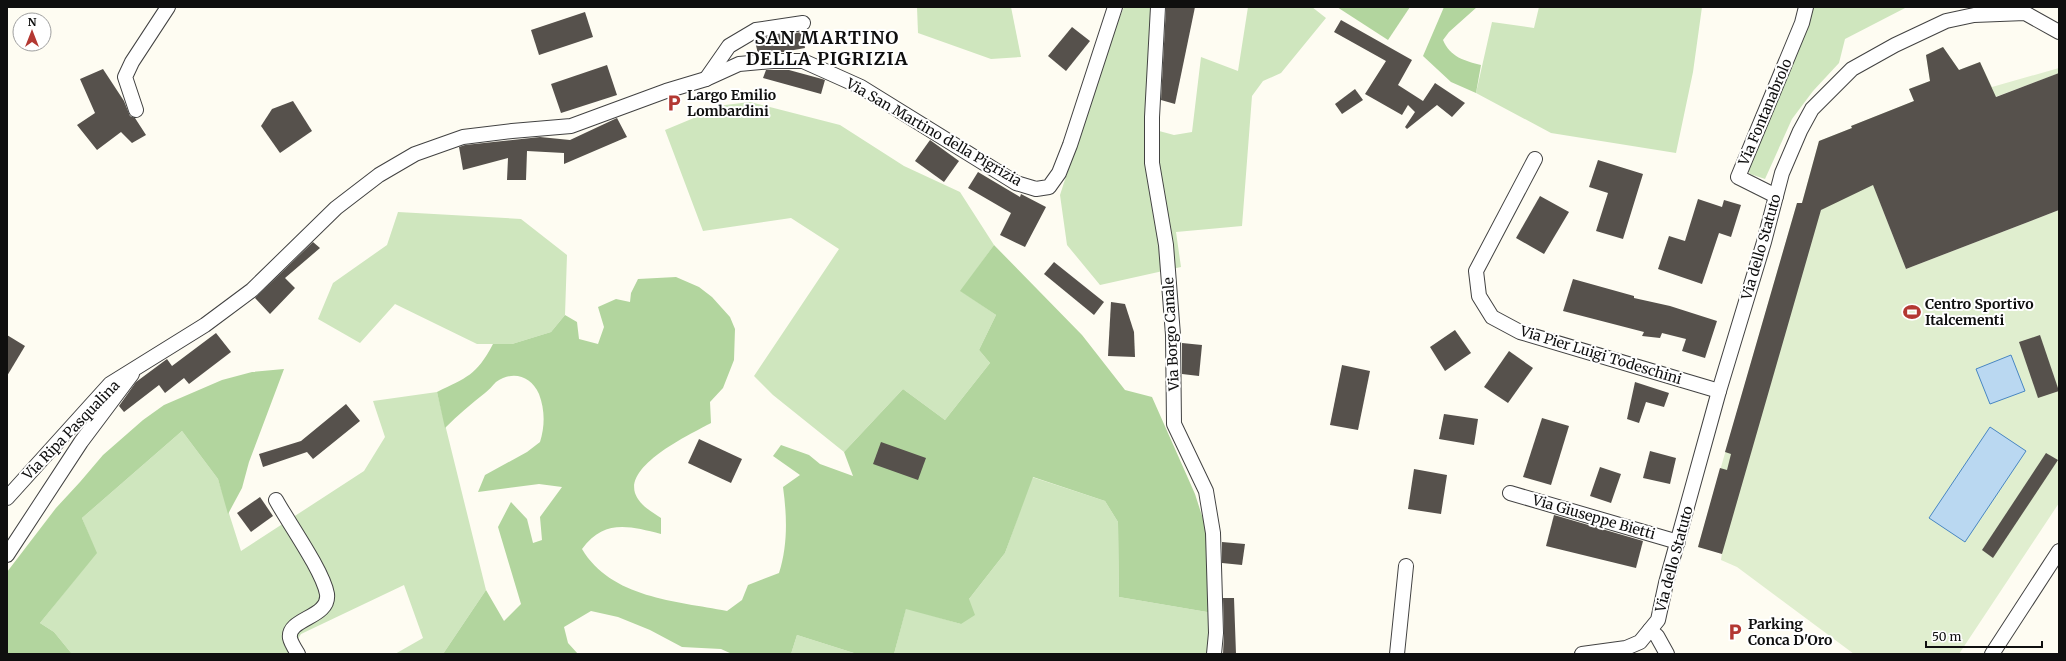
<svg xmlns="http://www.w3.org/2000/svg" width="2066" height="661" font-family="Merriweather,serif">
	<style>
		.green { fill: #cfe6be }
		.forest { fill: #b2d59e }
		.pitch { fill: #e0eecf }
		.water { fill: #bad8f1; stroke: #4886c2 }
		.building { fill: #56514c }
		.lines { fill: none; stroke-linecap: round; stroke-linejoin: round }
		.minor-casing { stroke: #424242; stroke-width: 16 }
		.minor { stroke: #fff; stroke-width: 14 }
		.labels { text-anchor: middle; stroke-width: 4; stroke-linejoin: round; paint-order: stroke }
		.poi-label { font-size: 14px; font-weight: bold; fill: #0f0f0f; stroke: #fff; text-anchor: start }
		.street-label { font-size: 14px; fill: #0f0f0f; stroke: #fff }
		.district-label { font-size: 18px; font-weight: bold; letter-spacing: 1px; fill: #0f0f0f; stroke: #fff }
	</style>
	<rect width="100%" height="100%" fill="#fefcf2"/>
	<g class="green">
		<path d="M917,7H1011L1021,57L991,59L918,33Z"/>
		<path d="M1124,7H1154L1148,128L1174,135L1192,132L1201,57L1238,71L1248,7H1312L1326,18L1281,73L1263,81L1252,96L1242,226L1176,232L1181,267L1100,285L1067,245L1060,195L1109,43Z"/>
		<path d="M1539,7H1702L1693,72L1676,153L1551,133L1476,93L1492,22L1534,28Z"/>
		<path d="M1809,7H1907L1845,39L1839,63L1813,91L1792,119L1765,179L1750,174L1748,169Z"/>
		<path d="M750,102L840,125L904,166L960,192L994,245L961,291L996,315L979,350L990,363L945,420L903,389L844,452L773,395L754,376L839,249L791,218L703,231L665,130L725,105Z"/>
		<path d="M398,212L521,219L567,255L565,315L551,332L512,344H477L395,304L360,343L318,319L333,283L387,245Z"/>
		<path d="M437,392L486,590L443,654H395L423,638L404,585L301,634L289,654H72L54,632L40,623L96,553L82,518L182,431L218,479L241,551L364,471L385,437L373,401Z"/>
		<path d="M1032,477L1105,501L1118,522L1119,597L1213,613L1208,654H894L906,608L961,624L969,599L1005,553Z"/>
		<path d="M797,635L857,654H791Z"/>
	</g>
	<g class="forest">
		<path d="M1337,7H1410L1388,40Z"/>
		<path d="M1444,7H1477L1449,32L1443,40C1450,57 1465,61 1481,65L1476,93L1451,82L1423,56Z"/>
		<path d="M994,245L1082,335L1125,390L1152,397L1195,494L1210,541L1213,613L1119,597L1118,522L1105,501L1033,477L1005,553L969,599L975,615L961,624L906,609L894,654H857L797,635L791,654H732L721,649L682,647L650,630L618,617L591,611L564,627L568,643L578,654H443L486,590L504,621L521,604L498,527L511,502L527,519L533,543L542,540L540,517L562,487L539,484L478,492L485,475L527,452L540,442C545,426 545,410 539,394C531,376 513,370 496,382C492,386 489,390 485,393C471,404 458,415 445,428L437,392C467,377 476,376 493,344H512L551,332L565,315L577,322L579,339L598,344L604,327L598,307L616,299L630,302L631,293L638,279L676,277L699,287L712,297L730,317L735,329L734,360L723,388L710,402L711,423C691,434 626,464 635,493C639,505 652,512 661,518V534C629,526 604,519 582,549C611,598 676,601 727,611L742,600L748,585L779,573C788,545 787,516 783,487L800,475L773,456L781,445L809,455L820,464L853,476L844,452L903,389L945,420L990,363L979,350L996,315L960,291Z"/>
		<path d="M284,369L249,462L242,488L228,514L218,479L182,431L82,518L97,553L40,623L54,632L72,654H7V572L56,508L80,482L103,455L143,420L164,405L222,380L252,372Z"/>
	</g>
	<path class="pitch" d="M1943,47L1959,70L1980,62L1992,87L2059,68V78L2057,74L1859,148L1906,269L2059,210V503L1959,654H1854L1737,567L1721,560L1722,553L1698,547L1797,203H1802L1819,141L1852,128L1851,126L1914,101L1909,89L1930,81L1926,55Z"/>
	<g class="water">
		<path d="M2011,355L2025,391L1990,404L1976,369Z"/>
		<path d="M1990,427L2026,451L1965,542L1929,518Z"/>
	</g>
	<g class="building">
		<path d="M1166,7H1195L1175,104L1161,100Z"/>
		<path d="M585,12L593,37L539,55L531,30Z"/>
		<path d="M1341,20L1412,60L1398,85L1423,101L1435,83L1465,103L1452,117L1437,105L1407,129L1405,127L1415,112L1408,105L1402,115L1365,94L1386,61L1334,32Z"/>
		<path d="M1072,27L1090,41L1066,71L1048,56Z"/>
		<path d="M802,32L805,48L783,52L758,54L755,41L759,38Z"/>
		<path d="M1943,47L1959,70L1980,62L1996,97L2059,73V210L1906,269L1873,185L1821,210L1722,554L1698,547L1720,468L1727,470L1731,454L1725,452L1797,203H1802L1819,141L1852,128L1851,126L1914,101L1909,89L1930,81L1926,55Z"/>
		<path d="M607,65L617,95L561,113L551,84Z"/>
		<path d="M103,69L124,101L130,116L135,118L146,135L132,143L121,132L97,150L77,125L95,113L80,79Z"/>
		<path d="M766,70H789L822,79L825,80L821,94L763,78Z"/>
		<path d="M1355,89L1363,100L1342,114L1335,104Z"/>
		<path d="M293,101L312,131L280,153L261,126L272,109Z"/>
		<path d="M617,118L627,137L564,164V153L527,151L526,180H507L508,158L463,170L459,147L465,145L540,137L570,140Z"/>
		<path d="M930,140L959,161L944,182L915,161Z"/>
		<path d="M1598,160L1643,174L1623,239L1596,231L1608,193L1589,187Z"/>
		<path d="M978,172L1020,197L1021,194L1046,207L1025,247L1000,235L1011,213L968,188Z"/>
		<path d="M1540,196L1569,212L1544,254L1516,238Z"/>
		<path d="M1698,199L1722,207L1724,200L1741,205L1731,237L1719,233L1702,284L1658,269L1669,236L1685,241Z"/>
		<path d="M313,242L320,248L285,278L295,288L270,314L255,298Z"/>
		<path d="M1054,262L1104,302L1094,315L1044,274Z"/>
		<path d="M1573,279L1634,296V298L1670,306L1717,321L1705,358L1682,351L1686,339L1662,333L1660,338L1642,336L1644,332L1563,311Z"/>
		<path d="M1111,302L1125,304L1134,332L1135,357L1108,356Z"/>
		<path d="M1455,330L1471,353L1445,371L1430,347Z"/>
		<path d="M216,333L231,352L189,384L184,378L165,393L159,385L124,412L119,406L136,382L167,359L172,366Z"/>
		<path d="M7,335L25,346L7,376Z"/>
		<path d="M2040,335L2059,391L2038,398L2019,342Z"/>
		<path d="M1182,343L1202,345L1199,376L1182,374Z"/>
		<path d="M1509,351L1533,368L1508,403L1484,387Z"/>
		<path d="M1342,365L1370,371L1358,430L1330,425Z"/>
		<path d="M1635,382L1669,393L1664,407L1646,402L1639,423L1627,419Z"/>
		<path d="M346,404L360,421L313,459L307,452L263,467L259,454L301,441Z"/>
		<path d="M1444,414L1478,419L1474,445L1439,439Z"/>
		<path d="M1542,418L1569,426L1551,485L1523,477Z"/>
		<path d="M699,439L742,459L731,483L688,463Z"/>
		<path d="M881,442L926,458L918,480L873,464Z"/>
		<path d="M1650,451L1676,458L1670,484L1643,478Z"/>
		<path d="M2046,453L2058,460L1993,558L1982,550Z"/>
		<path d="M1600,467L1621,474L1611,503L1590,496Z"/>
		<path d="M1414,469L1447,475L1441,514L1408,509Z"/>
		<path d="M260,497L273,516L251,532L237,513Z"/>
		<path d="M1554,515L1643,541L1636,568L1546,546Z"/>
		<path d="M1222,542L1245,544L1242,565L1222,563Z"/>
		<path d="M1223,598H1234L1236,654H1223L1224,633Z"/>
	</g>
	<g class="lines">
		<g class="minor-casing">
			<g id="minor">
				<path d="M1158,7L1152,117V163L1166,245L1173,335L1174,424L1206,491L1213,533L1216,633L1214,654"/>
				<path d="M706,79L729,46L756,30L803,23"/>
				<path d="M136,110L125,77L132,62L168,7"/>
				<path d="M1535,159L1476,271L1479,296L1492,317L1520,332L1719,391"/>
				<path d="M1776,196L1738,177L1802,23L1806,7"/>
				<path d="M1510,493L1678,542"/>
				<path d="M7,498L110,384L205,325L252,290L336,208L379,175L415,154L463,137L512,131L571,126L666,91L706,79L739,64L773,61H803L861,87L1016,183L1036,189L1049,187L1059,173L1070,145L1115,7"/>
				<path d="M276,500C288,522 323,571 327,594C330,618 287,618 290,638C291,643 295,649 298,654"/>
				<path d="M7,555L81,442L132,374"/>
				<path d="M1650,630L1657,636L1667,654"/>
				<path d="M1397,654L1406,566"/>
				<path d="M1582,654L1626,648L1640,642L1658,620L1666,583L1719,391L1764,242L1782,173L1800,131L1812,109L1852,69L1895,45L1946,21L1974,15L2025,13L2059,32"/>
				<path d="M1992,654L2059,551"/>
			</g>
		</g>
		<use href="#minor" class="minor"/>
	</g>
	<defs>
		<g id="parking-bare" transform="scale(1.38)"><path d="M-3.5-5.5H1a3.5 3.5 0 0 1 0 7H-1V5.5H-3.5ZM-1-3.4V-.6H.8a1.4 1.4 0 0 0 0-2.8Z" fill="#b33832" stroke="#fff" stroke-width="2.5" paint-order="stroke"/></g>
		<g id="stadium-bare" transform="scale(1.38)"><path d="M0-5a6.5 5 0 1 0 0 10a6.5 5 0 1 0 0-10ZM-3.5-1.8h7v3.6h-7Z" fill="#b33832" stroke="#fff" stroke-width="2.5" paint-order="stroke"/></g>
	</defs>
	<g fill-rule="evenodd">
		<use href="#parking-bare" x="674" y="103"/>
		<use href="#stadium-bare" x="1912" y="312"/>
		<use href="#parking-bare" x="1735" y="632"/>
	</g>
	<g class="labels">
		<g class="poi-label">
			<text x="687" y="100">Largo Emilio<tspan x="687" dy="16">Lombardini</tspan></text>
			<text x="1925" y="309">Centro Sportivo<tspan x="1925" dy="16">Italcementi</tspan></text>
			<text x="1748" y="629">Parking<tspan x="1748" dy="16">Conca D'Oro</tspan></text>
		</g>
		<g class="street-label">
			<text transform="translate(1765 112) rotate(-67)" y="5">Via Fontanabrolo</text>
			<text transform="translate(934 132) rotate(30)" y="5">Via San Martino della Pigrizia</text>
			<text transform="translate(1761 247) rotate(-74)" y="5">Via dello Statuto</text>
			<text transform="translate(1171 334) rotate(-93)" y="5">Via Borgo Canale</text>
			<text transform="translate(1601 355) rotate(17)" y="5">Via Pier Luigi Todeschini</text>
			<text transform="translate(71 430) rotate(-46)" y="5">Via Ripa Pasqualina</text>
			<text transform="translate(1594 517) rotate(16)" y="5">Via Giuseppe Bietti</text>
			<text transform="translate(1674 559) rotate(-75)" y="5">Via dello Statuto</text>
		</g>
		<g class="district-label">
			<text x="827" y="44">SAN MARTINO<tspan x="827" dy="21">DELLA PIGRIZIA</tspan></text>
		</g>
	</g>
	<rect width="2066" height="661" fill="none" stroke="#0f0f0f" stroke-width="16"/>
	<g transform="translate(32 32)"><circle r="19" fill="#ffffff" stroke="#9f9f9f"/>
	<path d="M0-3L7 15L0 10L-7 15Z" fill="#b33832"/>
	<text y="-6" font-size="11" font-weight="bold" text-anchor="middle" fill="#0f0f0f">N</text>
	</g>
	<path d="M1926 641v6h116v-6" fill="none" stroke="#0f0f0f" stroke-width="2"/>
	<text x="1932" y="641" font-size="12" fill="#0f0f0f" stroke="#ffffff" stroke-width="3" paint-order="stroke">50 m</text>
</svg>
